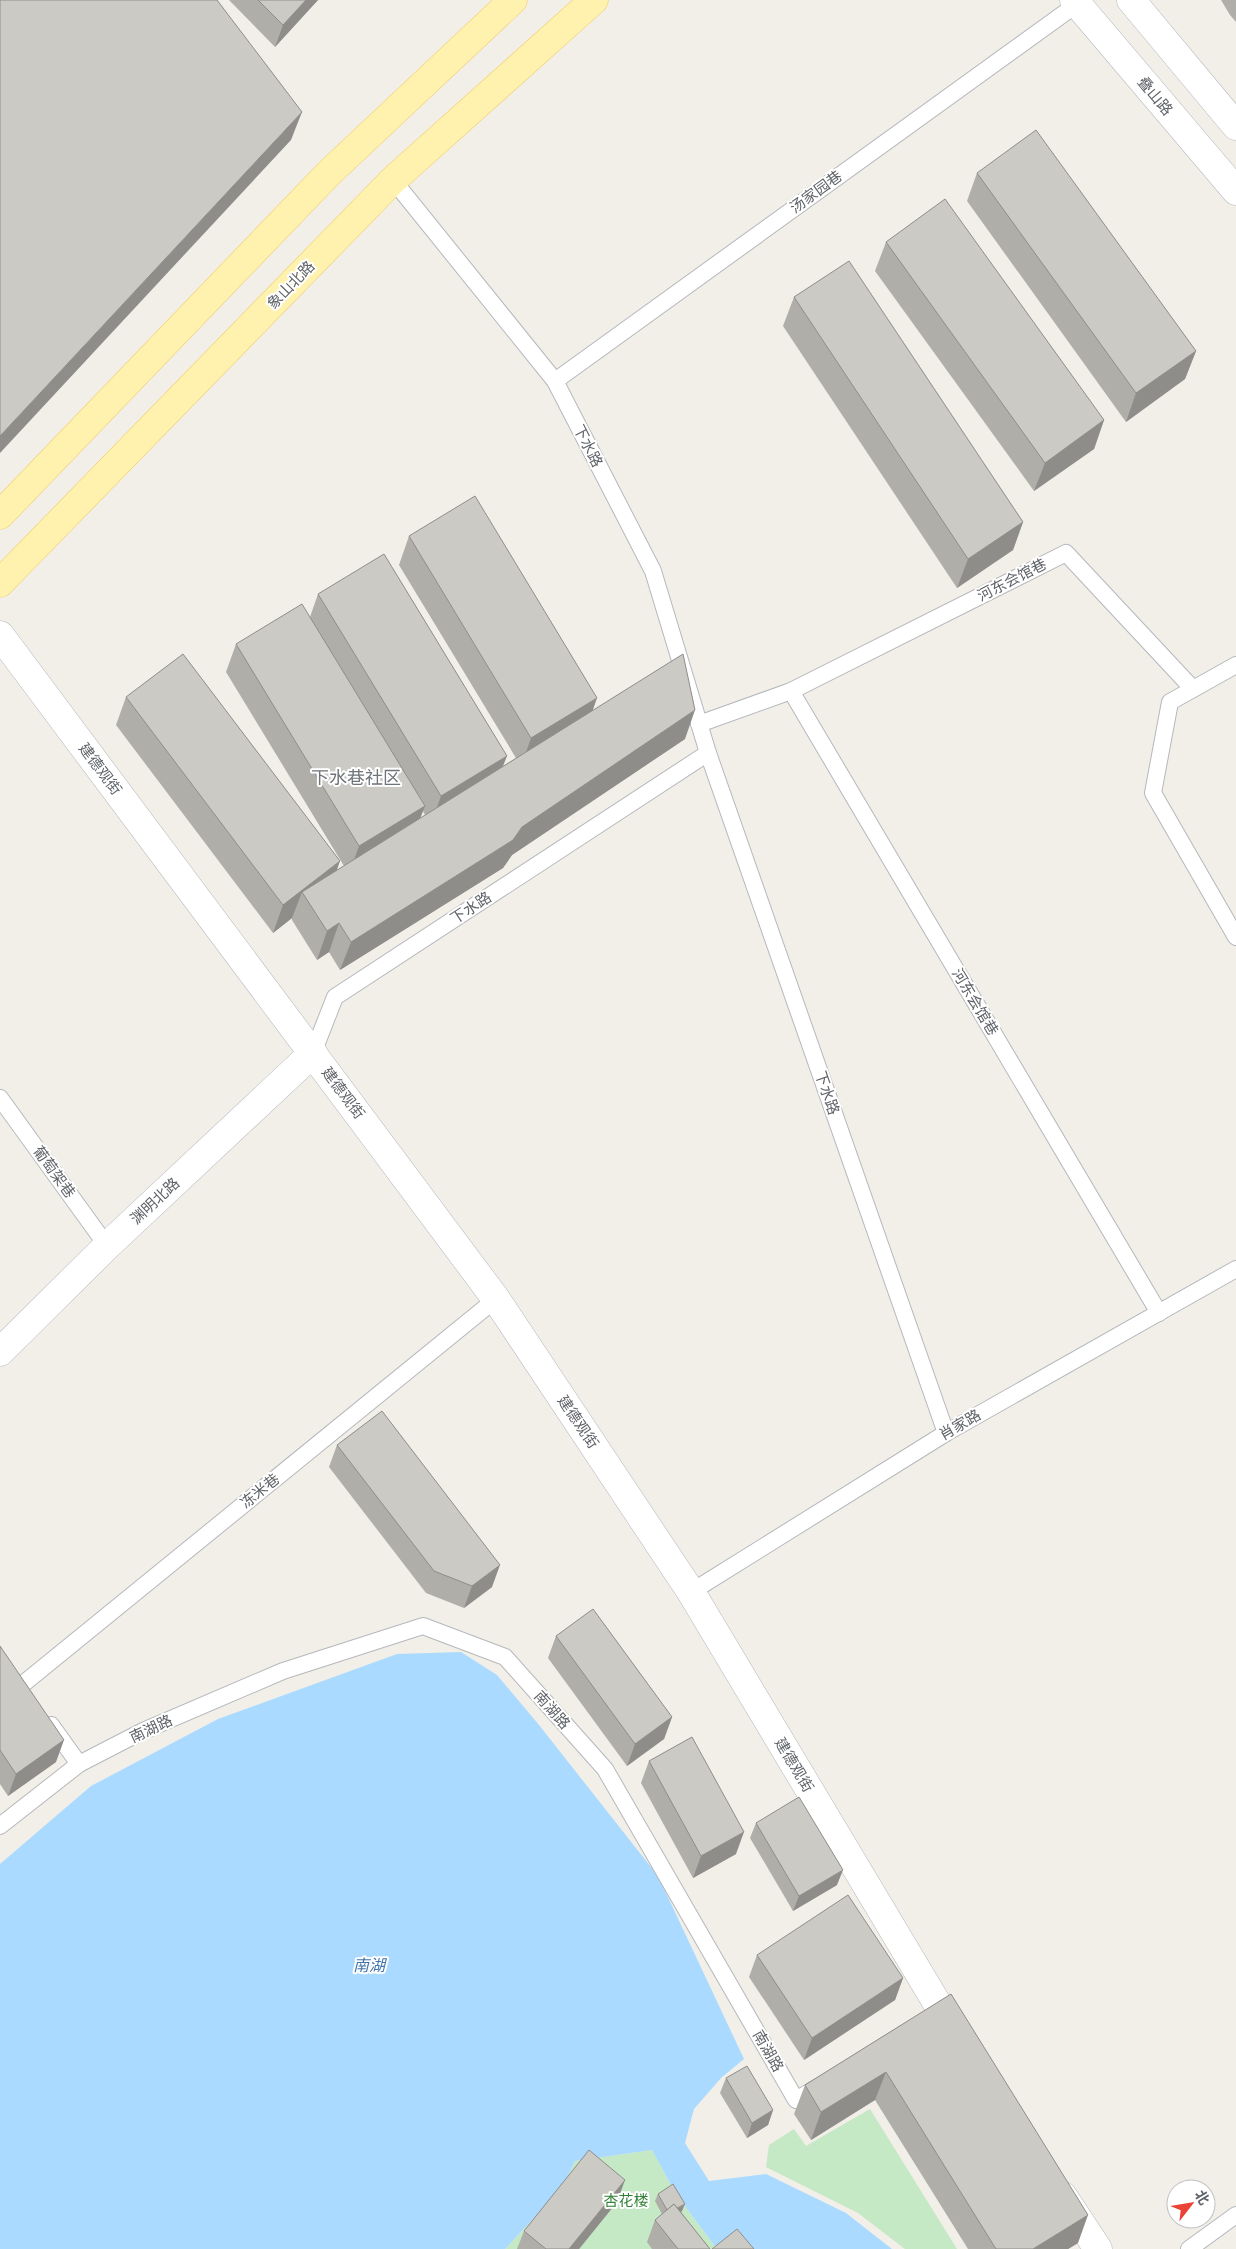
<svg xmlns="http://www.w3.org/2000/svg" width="1236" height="2249" font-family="Roboto,'Noto Sans SC',sans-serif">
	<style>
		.green { fill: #c5e8c5 }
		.water { fill: #aadaff }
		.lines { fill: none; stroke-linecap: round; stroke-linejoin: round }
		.lane-casing { stroke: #b5b8bc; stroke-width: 18 }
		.street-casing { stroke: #b5b8bc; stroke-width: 29 }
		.secondary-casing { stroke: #b6babf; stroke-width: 29 }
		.primary-casing { stroke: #f2c960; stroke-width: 29 }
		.lane { stroke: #fff; stroke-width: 16 }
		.street { stroke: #fff; stroke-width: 28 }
		.secondary { stroke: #fff; stroke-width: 28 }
		.primary { stroke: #fff2af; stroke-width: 28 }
		.wall { fill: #afaea9; fill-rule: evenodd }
		.shaded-wall { fill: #8f8d8a }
		.building { fill: #cccac5; stroke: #8f8d8a }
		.labels { text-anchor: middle; stroke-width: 4; stroke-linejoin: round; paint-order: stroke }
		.street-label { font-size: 15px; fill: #5f6368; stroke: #fff }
		.park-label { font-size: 15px; fill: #348238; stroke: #fff }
		.water-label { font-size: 16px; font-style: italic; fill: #4174aa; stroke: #fff }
		.quarter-label { font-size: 18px; fill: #70757a; stroke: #fff }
	</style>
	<rect width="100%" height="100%" fill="#f1efe8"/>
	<g class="green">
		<path d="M870,2109L957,2249H905L858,2213L766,2167L769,2145L794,2129L806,2146Z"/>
		<path d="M652,2150L676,2194L717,2249H505L562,2188L575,2161Z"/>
	</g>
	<path class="water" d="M461,1652L497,1675L539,1725L658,1876L744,2059L721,2078L694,2109L685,2143L709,2181L766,2174L846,2213L892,2249H717L676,2194L652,2150L575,2161L562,2188L505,2249H0V1864L91,1786L218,1719L397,1654Z"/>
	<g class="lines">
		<g class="lane-casing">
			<g id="lane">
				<path d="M393,180L555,381L653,571L708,753L946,1433"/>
				<path d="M555,381L1077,4"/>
				<path d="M1236,665L1170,702L1153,793L1236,937"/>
				<path d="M791,691L1159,1313"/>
				<path d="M699,724L791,691L1066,553L1193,689"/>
				<path d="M313,1053L335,997L708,753"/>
				<path d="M0,1098L107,1246"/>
				<path d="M691,1592L946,1433L1236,1269"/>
				<path d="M23,1684L496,1299"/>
				<path d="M51,1725L79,1764"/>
				<path d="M0,1826L79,1764L143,1731L283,1671L423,1626L505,1657L605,1769L796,2100L818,2087"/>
				<path d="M1189,2249L1236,2215"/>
			</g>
		</g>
		<g class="street-casing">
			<g id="street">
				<path d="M0,635L496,1299L691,1592L956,2035"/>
				<path d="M1063,2196L1098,2249"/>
			</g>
		</g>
		<g class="secondary-casing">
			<g id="secondary">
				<path d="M1074,0L1236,191"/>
				<path d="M1131,0L1236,126"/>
				<path d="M0,1352L107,1246L313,1053"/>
			</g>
		</g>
		<g class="primary-casing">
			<g id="primary">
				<path d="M0,515L329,173L513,0"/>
				<path d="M0,583L393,180L594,0"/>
			</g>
		</g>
		<use href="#lane" class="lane"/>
		<use href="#street" class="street"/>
		<use href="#secondary" class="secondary"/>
		<use href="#primary" class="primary"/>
	</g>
	<g class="wall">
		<path d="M229,0H318L275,47Z"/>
		<path d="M1221,0H1236V22L1230,15Z"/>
		<path d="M977,173L1196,351L1185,379L1126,422L967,201Z"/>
		<path d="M886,242L1104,420L1094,449L1034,491L875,271Z"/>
		<path d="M794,297L1023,522L1013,550L957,588L783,326Z"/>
		<path d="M409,536L593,710L685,739L512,855L503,868L340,970L329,952L317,960L292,920V918L273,933L116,725L126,697L337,870L344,866L226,672L236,644L310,617L318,594L503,766L516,758L399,565ZM423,811L425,815L420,818Z"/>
		<path d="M337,1445L492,1587L464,1608L426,1593L329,1467Z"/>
		<path d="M556,1636L672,1717L664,1739L627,1766L548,1658Z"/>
		<path d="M0,1646L56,1762L8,1796L0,1784Z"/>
		<path d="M649,1761L736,1854L693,1878L641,1783Z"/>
		<path d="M756,1823L837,1885L793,1911L750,1838Z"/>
		<path d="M757,1955L903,1978L895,2000L804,2060L749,1977Z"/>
		<path d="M951,1994L1078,2243L1068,2249H968L875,2100L811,2140L794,2114L805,2085Z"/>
		<path d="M726,2078L773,2110L768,2125L747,2138L720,2093Z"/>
		<path d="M658,2194L682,2211L681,2212L710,2249H652L647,2242L655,2220L662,2214L655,2201Z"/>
		<path d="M617,2202L579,2249H517L524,2231Z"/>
	</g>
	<g class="shaded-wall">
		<path d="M306,0H318L275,47L283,25Z"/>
		<path d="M302,112L291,140L0,453V436Z"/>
		<path d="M1196,351L1185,379L1126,422L1136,393Z"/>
		<path d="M1104,420L1094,449L1034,491L1045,463Z"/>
		<path d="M1023,522L1013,550L957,588L968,559Z"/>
		<path d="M597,698L587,727L521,767L531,738Z"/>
		<path d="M695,710L685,739L512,855L503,868L340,970L351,942Z"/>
		<path d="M507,756L496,784L431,824L441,796Z"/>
		<path d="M425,806L414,834L349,874L359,846Z"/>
		<path d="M340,861L330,890L302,892L292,918L273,933L283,905Z"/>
		<path d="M339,923L329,952L317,960L327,931Z"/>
		<path d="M500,1565L492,1587L464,1608L472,1586Z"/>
		<path d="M672,1717L664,1739L627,1766L635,1744Z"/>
		<path d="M64,1740L56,1762L8,1796L16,1774Z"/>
		<path d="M744,1832L736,1854L693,1878L701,1856Z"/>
		<path d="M843,1870L837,1885L793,1911L799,1896Z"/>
		<path d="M903,1978L895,2000L804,2060L812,2038Z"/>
		<path d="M886,2072L875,2100L811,2140L821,2112Z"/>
		<path d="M773,2110L768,2125L747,2138L752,2123Z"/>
		<path d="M625,2180L617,2202L579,2249H569Z"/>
		<path d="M685,2204L682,2211L666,2221L669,2213Z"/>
		<path d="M1088,2215L1078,2243L1068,2249H1033Z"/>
	</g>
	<g class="building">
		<path d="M0,0H217L302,112L0,436Z"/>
		<path d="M258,0H306L283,25Z"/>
		<path d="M1036,130L1196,351L1136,393L977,173Z"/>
		<path d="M945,199L1104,420L1045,463L886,242Z"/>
		<path d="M849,261L1023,522L968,559L794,297Z"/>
		<path d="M475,496L597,698L531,738L409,536Z"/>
		<path d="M384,554L507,756L441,796L318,594Z"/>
		<path d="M302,604L425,806L359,846L236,644Z"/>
		<path d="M183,654L340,861L283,905L126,697Z"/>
		<path d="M683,654L695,710L522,827L513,840L351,942L339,923L327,931L302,892Z"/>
		<path d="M382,1411L500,1565L472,1586L434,1571L337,1445Z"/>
		<path d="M593,1609L672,1717L635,1744L556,1636Z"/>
		<path d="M0,1646L64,1740L16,1774L0,1750Z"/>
		<path d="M692,1737L744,1832L701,1856L649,1761Z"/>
		<path d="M799,1797L843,1870L799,1896L756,1823Z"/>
		<path d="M848,1895L903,1978L812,2038L757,1955Z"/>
		<path d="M951,1994L1088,2215L1033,2249H996L886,2072L821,2112L805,2085Z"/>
		<path d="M747,2066L773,2110L752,2123L726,2078Z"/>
		<path d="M589,2150L625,2180L569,2249H546L524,2231Z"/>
		<path d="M673,2184L685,2204L677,2208L674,2204L667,2210L658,2194Z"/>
		<path d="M674,2204L710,2249H678L655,2220Z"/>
		<path d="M737,2229L754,2249H712Z"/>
	</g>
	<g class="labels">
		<g class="street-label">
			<text transform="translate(1155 96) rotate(50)" y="5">叠山路</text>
			<text transform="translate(816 192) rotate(-36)" y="5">汤家园巷</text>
			<text transform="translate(291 285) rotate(-46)" y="5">象山北路</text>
			<text transform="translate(588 446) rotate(63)" y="5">下水路</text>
			<text transform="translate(1012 580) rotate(-27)" y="5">河东会馆巷</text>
			<text transform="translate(100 769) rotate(53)" y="5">建德观街</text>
			<text transform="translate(471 908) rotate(-33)" y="5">下水路</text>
			<text transform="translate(975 1002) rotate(59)" y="5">河东会馆巷</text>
			<text transform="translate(343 1093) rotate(53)" y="5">建德观街</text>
			<text transform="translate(827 1093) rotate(71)" y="5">下水路</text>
			<text transform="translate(54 1172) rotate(54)" y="5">葡萄架巷</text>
			<text transform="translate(155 1201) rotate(-43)" y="5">渊明北路</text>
			<text transform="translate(578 1422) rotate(56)" y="5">建德观街</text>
			<text transform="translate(960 1425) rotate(-30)" y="5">肖家路</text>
			<text transform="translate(260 1491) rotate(-39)" y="5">冻米巷</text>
			<text transform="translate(552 1710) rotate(48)" y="5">南湖路</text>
			<text transform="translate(151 1729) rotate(-25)" y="5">南湖路</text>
			<text transform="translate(794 1765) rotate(59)" y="5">建德观街</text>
			<text transform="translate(768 2051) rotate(60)" y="5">南湖路</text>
		</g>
		<g class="park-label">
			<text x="626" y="2206">杏花楼</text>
		</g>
		<g class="water-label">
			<text x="369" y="1971">南湖</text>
		</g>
		<g class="quarter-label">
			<text x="356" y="784">下水巷社区</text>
		</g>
	</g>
	<g transform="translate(1191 2204) rotate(59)"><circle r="24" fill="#ffffff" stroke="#bfc1c3"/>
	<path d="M0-4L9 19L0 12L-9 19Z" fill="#ea4335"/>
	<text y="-8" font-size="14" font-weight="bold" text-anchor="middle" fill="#5f6368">北</text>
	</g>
</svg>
